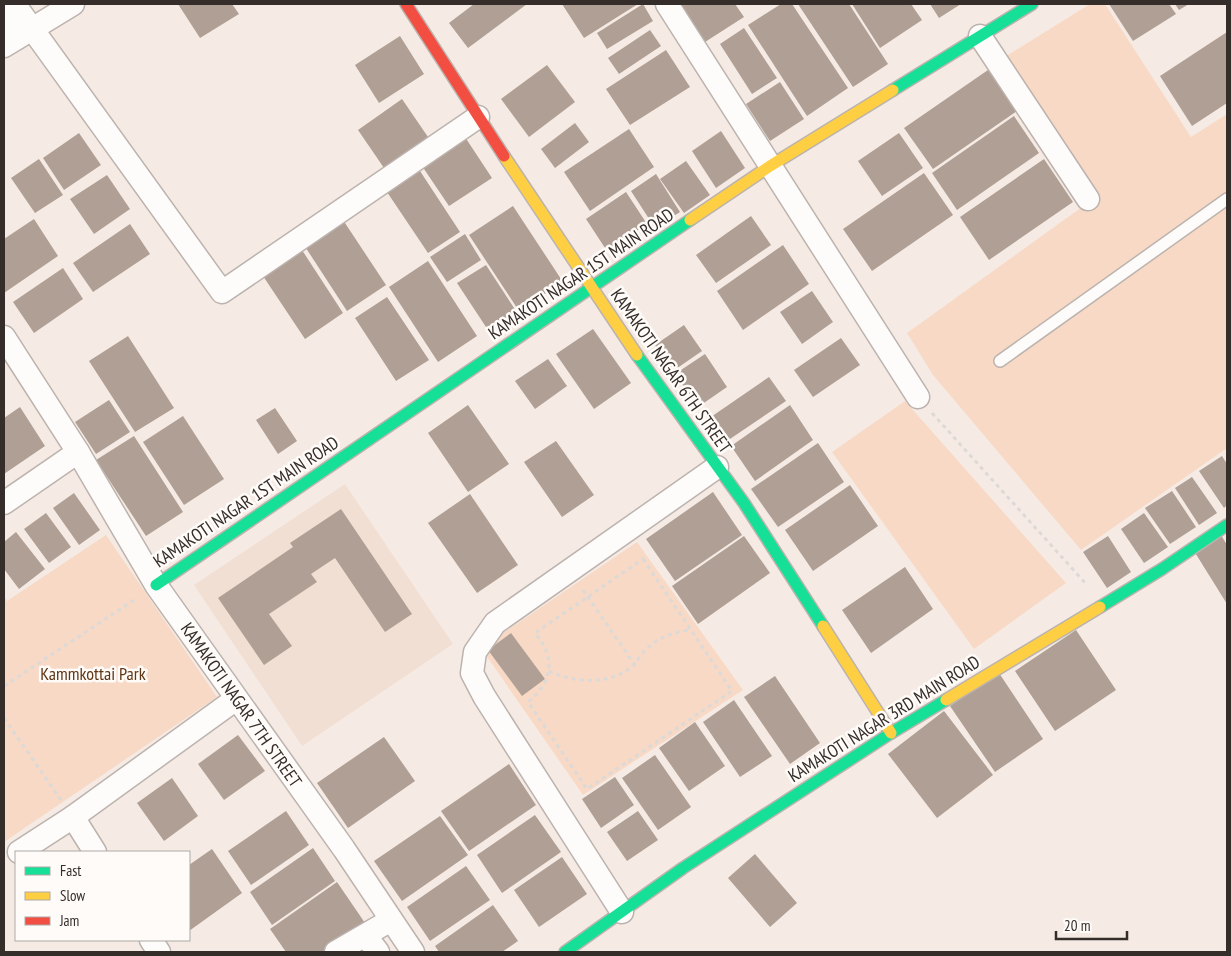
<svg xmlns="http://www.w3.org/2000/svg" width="1231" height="956" font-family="'PT Sans Narrow',sans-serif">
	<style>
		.built { fill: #f1dfd3 }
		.green { fill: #f7d9c5 }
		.building { fill: #af9f94 }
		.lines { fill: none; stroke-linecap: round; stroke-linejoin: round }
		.lane-casing { stroke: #bcb3ae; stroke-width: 14 }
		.street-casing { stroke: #bcb3ae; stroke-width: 25 }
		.fast-casing { stroke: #bcb3ae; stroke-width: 14 }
		.slow-casing { stroke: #bcb3ae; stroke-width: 14 }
		.jam-casing { stroke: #bcb3ae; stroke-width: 14 }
		.path { stroke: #dcd9d7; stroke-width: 3; stroke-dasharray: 4 4; stroke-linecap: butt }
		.lane { stroke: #fefcfb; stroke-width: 11 }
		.street { stroke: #fefcfb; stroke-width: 22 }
		.fast { stroke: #16e098; stroke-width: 11 }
		.slow { stroke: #ffcf43; stroke-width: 11 }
		.jam { stroke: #f24e42; stroke-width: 11 }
		.labels { text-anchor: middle; stroke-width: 5; stroke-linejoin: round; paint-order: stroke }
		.street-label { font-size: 18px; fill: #342d29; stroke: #fefbf8 }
		.park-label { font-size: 18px; fill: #603615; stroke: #fefbf8 }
	</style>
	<rect width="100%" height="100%" fill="#f6ebe4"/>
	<path class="built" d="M345,484L453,644L302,746L194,585Z"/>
	<g class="green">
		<path d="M1090,4H1105L1191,137L1227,114V448L1081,550L933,375L907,333L1082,207L992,65Z"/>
		<path d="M905,401L1066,583L974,649L832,452Z"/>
		<path d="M106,535L217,697L4,842V596L7,601Z"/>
		<path d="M637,542L743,690L583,795L481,648Z"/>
	</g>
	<g class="building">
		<path d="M178,4H232L239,14L200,38Z"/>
		<path d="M474,4H527L468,48L449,23Z"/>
		<path d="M562,4H638L584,38Z"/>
		<path d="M643,4L653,21L607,49L597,33Z"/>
		<path d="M684,4H735L744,17L705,42L681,6Z"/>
		<path d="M781,4H792L848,88L807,116L748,25Z"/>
		<path d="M798,4H849L888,64L853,87Z"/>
		<path d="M852,4H911L922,20L880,48Z"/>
		<path d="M930,4H961L939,18Z"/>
		<path d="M1109,4H1169L1176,14L1133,41Z"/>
		<path d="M1175,4H1189L1179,10Z"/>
		<path d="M744,28L777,78L752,94L720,44Z"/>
		<path d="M650,30L661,46L619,74L608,58Z"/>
		<path d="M1227,32V103L1192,126L1160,76Z"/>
		<path d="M400,36L424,74L379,103L355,65Z"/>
		<path d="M666,50L690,87L630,125L606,89Z"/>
		<path d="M547,65L575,102L529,137L501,99Z"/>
		<path d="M988,70L1017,111L933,169L904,128Z"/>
		<path d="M780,82L804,119L770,141L746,104Z"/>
		<path d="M402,99L428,137L384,168L358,130Z"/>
		<path d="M1014,116L1039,153L957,210L932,173Z"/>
		<path d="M575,123L589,142L555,168L541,149Z"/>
		<path d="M629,129L654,167L590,211L564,172Z"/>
		<path d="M721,131L745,168L716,188L692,151Z"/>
		<path d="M79,133L101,165L64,190L43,158Z"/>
		<path d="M899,133L923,168L882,196L858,161Z"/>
		<path d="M463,134L492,178L449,206L420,163Z"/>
		<path d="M39,159L63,195L35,213L11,178Z"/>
		<path d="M1044,159L1073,202L989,260L960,217Z"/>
		<path d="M686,161L710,195L684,213L660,179Z"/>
		<path d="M420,171L460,232L428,253L387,192Z"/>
		<path d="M924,173L953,215L872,271L843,229Z"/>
		<path d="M656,174L680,212L655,228L631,191Z"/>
		<path d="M107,175L130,209L94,234L70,199Z"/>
		<path d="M626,192L647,224L607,251L586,219Z"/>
		<path d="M513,206L563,282L519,311L469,235Z"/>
		<path d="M751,216L771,245L716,283L696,255Z"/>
		<path d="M34,219L58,256L4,293V239Z"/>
		<path d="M343,220L386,285L347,311L304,245Z"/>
		<path d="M130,224L150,254L93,292L73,263Z"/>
		<path d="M465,234L481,260L447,282L430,257Z"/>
		<path d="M783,245L809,284L743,330L717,291Z"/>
		<path d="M300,247L343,313L305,339L261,273Z"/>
		<path d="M428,261L477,336L438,362L389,287Z"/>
		<path d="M486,265L516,311L488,330L457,283Z"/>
		<path d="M63,268L83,299L34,333L13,302Z"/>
		<path d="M812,291L833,322L802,344L780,312Z"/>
		<path d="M387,297L429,360L396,381L355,318Z"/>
		<path d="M684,325L702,351L673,371L655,345Z"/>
		<path d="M593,329L631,383L594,409L556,354Z"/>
		<path d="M128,336L174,408L135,432L89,361Z"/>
		<path d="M841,338L860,365L813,397L794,370Z"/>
		<path d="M705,354L727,387L698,407L675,374Z"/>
		<path d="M548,359L567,386L535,409L515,381Z"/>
		<path d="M769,377L786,401L724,443L708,419Z"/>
		<path d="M109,400L130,432L96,454L75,422Z"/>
		<path d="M468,405L509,464L468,492L428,433Z"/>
		<path d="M790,405L813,440L755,481L731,446Z"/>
		<path d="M20,407L45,446L4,474V418Z"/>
		<path d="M275,408L297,441L278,454L256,420Z"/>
		<path d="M183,416L224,479L184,505L143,442Z"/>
		<path d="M134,436L183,512L146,536L96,460Z"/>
		<path d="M556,441L594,495L562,517L524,462Z"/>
		<path d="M818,443L844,482L778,527L751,489Z"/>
		<path d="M1222,456L1227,464V505L1224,508L1199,471Z"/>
		<path d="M1192,477L1217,513L1199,525L1175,488Z"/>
		<path d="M850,485L878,526L813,571L785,530Z"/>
		<path d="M1172,491L1196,527L1170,544L1145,508Z"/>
		<path d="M713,492L742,535L675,581L646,539Z"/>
		<path d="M74,493L100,530L79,545L53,508Z"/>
		<path d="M470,494L518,565L477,593L428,523Z"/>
		<path d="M341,509L412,614L385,632L335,558L311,574L317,582L269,614L292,646L264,665L218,598L293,547L290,543Z"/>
		<path d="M46,513L71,547L49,563L24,529Z"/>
		<path d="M1144,513L1168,547L1144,563L1121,529Z"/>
		<path d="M16,532L45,569L19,589L4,569V542Z"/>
		<path d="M1221,535L1227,545V604L1194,551Z"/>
		<path d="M744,536L770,573L698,624L672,586Z"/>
		<path d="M1108,536L1131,572L1107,588L1083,552Z"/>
		<path d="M905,567L933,609L871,653L842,610Z"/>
		<path d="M1076,630L1116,690L1055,731L1015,671Z"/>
		<path d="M511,633L545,679L522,696L488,650Z"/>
		<path d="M999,673L1043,739L995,772L950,706Z"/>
		<path d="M775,676L820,743L790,764L744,697Z"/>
		<path d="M734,700L772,756L740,777L703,722Z"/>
		<path d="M944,711L993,775L937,818L888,754Z"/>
		<path d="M695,722L725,766L689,791L659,748Z"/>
		<path d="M238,735L265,771L224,800L198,764Z"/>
		<path d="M384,737L415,781L348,828L317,783Z"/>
		<path d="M655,755L691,807L658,830L622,778Z"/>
		<path d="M509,764L536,805L469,851L441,811Z"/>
		<path d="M615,777L634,805L601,828L582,799Z"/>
		<path d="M172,778L198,816L164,841L137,803Z"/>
		<path d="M286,811L309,845L251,885L228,851Z"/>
		<path d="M638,811L658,840L627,861L607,832Z"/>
		<path d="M535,815L561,852L502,893L477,855Z"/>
		<path d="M440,816L468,855L402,901L374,861Z"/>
		<path d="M313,848L335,881L272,925L250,892Z"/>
		<path d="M212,849L242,893L189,931V865Z"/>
		<path d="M755,854L797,903L770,927L728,878Z"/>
		<path d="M562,857L587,894L539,927L514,890Z"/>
		<path d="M466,866L490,900L430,941L407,907Z"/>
		<path d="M337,882L365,923L323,952H286L270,929Z"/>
		<path d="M493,905L518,941L502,952H439L435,946Z"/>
	</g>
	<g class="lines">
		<g class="lane-casing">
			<path id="lane" d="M1000,361L1227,199"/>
		</g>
		<g class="street-casing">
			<g id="street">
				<path d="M667,4L918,397"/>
				<path d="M15,5L222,292L478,117"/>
				<path d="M4,19L17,38"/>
				<path d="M980,36L1088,199"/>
				<path d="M4,46L73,4"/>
				<path d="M4,337L78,452L4,503"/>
				<path d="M78,452L156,585L344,849L413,952"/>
				<path d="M19,852L73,817"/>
				<path d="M95,852L73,817L236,699"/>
				<path d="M622,912L484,696L472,673L475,652L495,623L717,467"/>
				<path d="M366,936L378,952"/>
				<path d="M151,940L159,952"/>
				<path d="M336,952L391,920"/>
			</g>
		</g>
		<g class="fast-casing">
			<g id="fast">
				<path d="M893,90L1032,4"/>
				<path d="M637,355L744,503L823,626"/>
				<path d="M156,585L690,220"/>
				<path d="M1100,607L1162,569L1227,525"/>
				<path d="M565,952L683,868L891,733L946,700"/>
			</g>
		</g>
		<g class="slow-casing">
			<g id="slow">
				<path d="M504,156L637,355"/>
				<path d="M690,220L770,166L893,90"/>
				<path d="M823,626L891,733"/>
				<path d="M946,700L1100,607"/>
			</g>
		</g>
		<g class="jam-casing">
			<path id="jam" d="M406,4L504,156"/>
		</g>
		<g class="path">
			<path d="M932,413L1087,585"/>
			<path d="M643,559L732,691L587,789L528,702C553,682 556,657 535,633Z"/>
			<path d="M583,590L635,665"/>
			<path d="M549,671C575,683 610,686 634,665C637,662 639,657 643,653C656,638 672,632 691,630"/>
			<path d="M4,686L137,598"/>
			<path d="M4,718L61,800"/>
		</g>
		<use href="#lane" class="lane"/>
		<use href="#street" class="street"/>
		<use href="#fast" class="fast"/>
		<use href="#slow" class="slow"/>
		<use href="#jam" class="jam"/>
	</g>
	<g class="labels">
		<g class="street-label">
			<text transform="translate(581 274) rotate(-34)" y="6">KAMAKOTI NAGAR 1ST MAIN ROAD</text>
			<text transform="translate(671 371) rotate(55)" y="6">KAMAKOTI NAGAR 6TH STREET</text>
			<text transform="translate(246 502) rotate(-34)" y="6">KAMAKOTI NAGAR 1ST MAIN ROAD</text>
			<text transform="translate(241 705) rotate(55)" y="6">KAMAKOTI NAGAR 7TH STREET</text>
			<text transform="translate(884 719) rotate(-32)" y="6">KAMAKOTI NAGAR 3RD MAIN ROAD</text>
		</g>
		<g class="park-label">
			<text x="93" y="680">Kammkottai Park</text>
		</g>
	</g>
	<rect width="1231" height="956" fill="none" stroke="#342d29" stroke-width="10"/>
	<rect x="15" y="851" width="175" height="90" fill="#fefbf8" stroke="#ada9a5"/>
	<rect x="25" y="867" width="25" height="8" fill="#16e098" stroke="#ada9a5"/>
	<text x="60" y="876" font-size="15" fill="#342d29">Fast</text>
	<rect x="25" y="892" width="25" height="8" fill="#ffcf43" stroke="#ada9a5"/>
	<text x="60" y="901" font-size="15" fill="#342d29">Slow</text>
	<rect x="25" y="917" width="25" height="8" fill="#f24e42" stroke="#ada9a5"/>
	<text x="60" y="926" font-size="15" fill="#342d29">Jam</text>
	<path d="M1056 931v8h71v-8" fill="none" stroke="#342d29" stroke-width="2.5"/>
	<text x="1064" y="931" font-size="15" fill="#342d29" stroke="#fefbf8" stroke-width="4" paint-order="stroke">20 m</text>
</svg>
